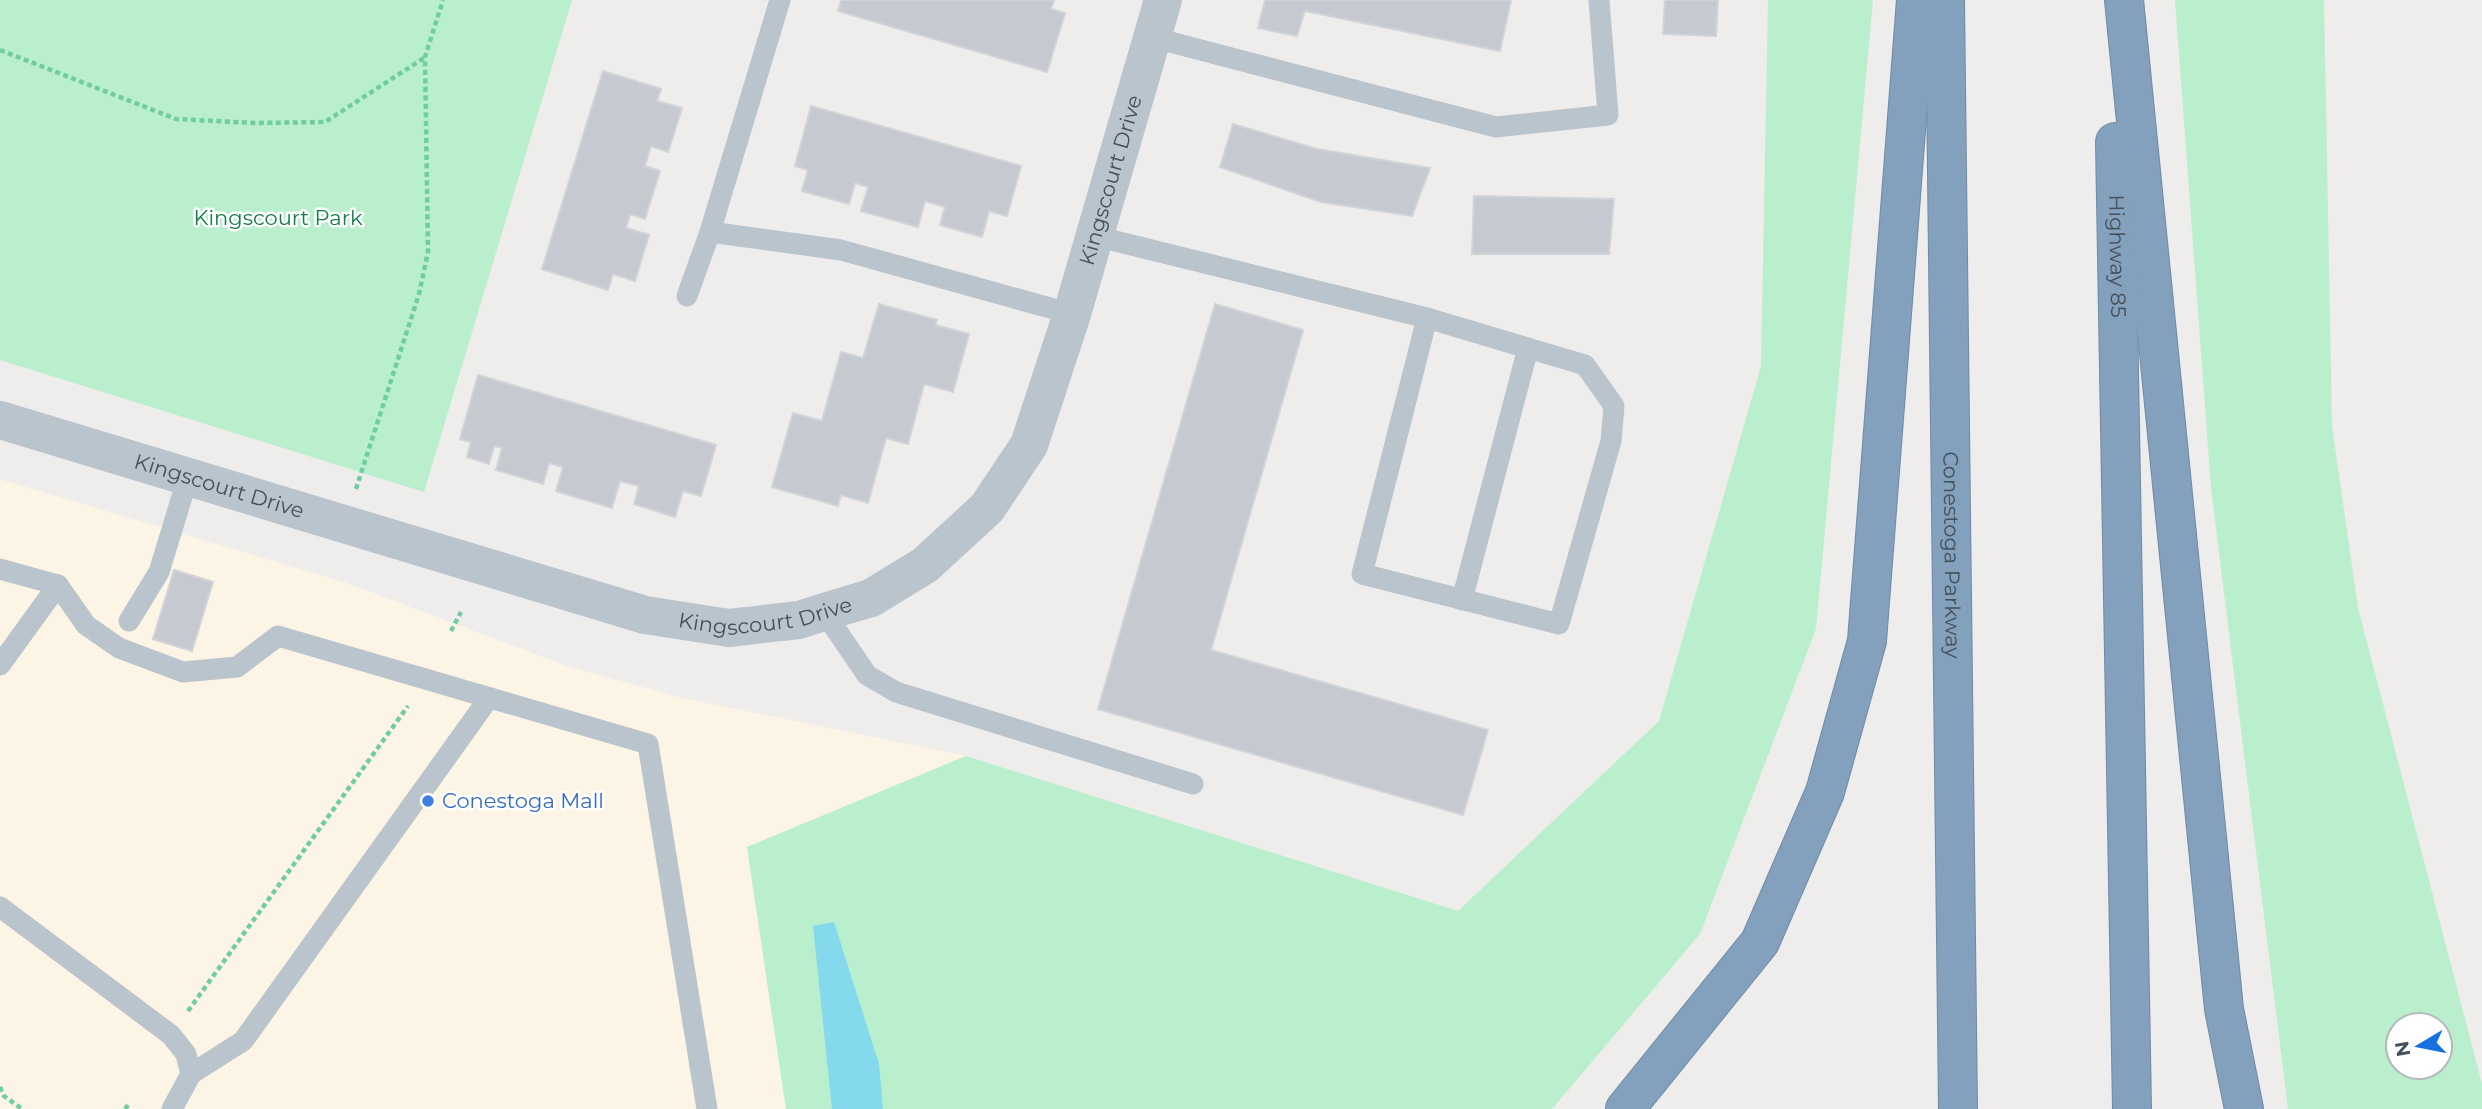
<svg xmlns="http://www.w3.org/2000/svg" width="2482" height="1109" font-family="Montserrat,sans-serif">
	<style>
		.commercial { fill: #fcf4e4 }
		.green { fill: #b9efcd; fill-rule: evenodd }
		.water { fill: #85d9ed }
		.building { fill: #c6c9cf; stroke: #d0d3d8; stroke-width: 2 }
		.lines { fill: none; stroke-linecap: round; stroke-linejoin: round }
		.highway-casing { stroke: #6e8ba8; stroke-width: 40 }
		.path { stroke: #70cd9e; stroke-width: 4.5; stroke-dasharray: 5 3.5; stroke-linecap: butt }
		.lane { stroke: #bac4cc; stroke-width: 21 }
		.street { stroke: #bac4cc; stroke-width: 38 }
		.highway { stroke: #83a0bd; stroke-width: 38 }
		.shop-dot { fill: #3f7fe0; stroke: #fff; stroke-width: 2.5 }
		.labels { text-anchor: middle; stroke-width: 5; stroke-linejoin: round; paint-order: stroke }
		.street-label { font-size: 21px; fill: #44505a; stroke: #fff }
		.park-label { font-size: 21px; fill: #157c47; stroke: #fff }
		.shop-label { font-size: 21px; fill: #366cbe; stroke: #fff; text-anchor: start }
	</style>
	<rect width="100%" height="100%" fill="#efecec"/>
	<path class="commercial" d="M0,479L347,583L564,665L682,698L966,756L747,847L786,1109H0Z"/>
	<g class="green">
		<path d="M0,0H572L424,492L0,360Z"/>
		<path d="M1768,0H1873L1816,629L1700,934L1552,1109H786L747,847L966,756L1458,911L1659,721L1761,366Z"/>
		<path d="M2175,0H2324L2332,426L2358,608L2482,1084V1109H2288L2211,488ZM2398,1025H2440V1067H2398Z"/>
	</g>
	<path class="water" d="M834,922L879,1064L883,1109H832L813,926Z"/>
	<g class="building">
		<path d="M841,0H1054L1051,9L1065,13L1047,72L838,11Z"/>
		<path d="M1265,0H1511L1500,51L1305,11L1297,36L1258,28Z"/>
		<path d="M1665,0H1718L1716,36L1663,34Z"/>
		<path d="M603,71L661,89L657,101L682,108L668,152L651,146L645,166L660,171L645,219L630,214L626,228L649,235L635,281L613,274L608,290L542,269Z"/>
		<path d="M811,106L1021,166L1007,216L989,211L982,237L940,225L945,207L925,201L918,227L861,211L868,187L855,183L849,204L802,191L808,170L795,166Z"/>
		<path d="M1233,124L1317,149L1430,168L1412,216L1321,202L1220,167Z"/>
		<path d="M1474,196L1614,199L1609,254H1472Z"/>
		<path d="M879,304L937,320L935,325L969,334L953,392L924,384L908,444L886,438L868,503L841,495L838,506L772,487L793,413L822,421L841,352L863,358Z"/>
		<path d="M1215,304L1303,330L1211,650L1488,730L1463,815L1098,709Z"/>
		<path d="M478,375L716,445L701,496L683,491L675,517L634,504L639,486L620,481L612,508L556,491L563,467L549,463L543,484L496,470L502,448L494,446L489,464L467,457L471,442L460,439Z"/>
		<path d="M174,570L213,582L192,651L153,639Z"/>
	</g>
	<g class="lines">
		<g class="highway-casing">
			<g id="highway">
				<path id="s2" d="M1945,0L1958,1109"/>
				<path d="M2124,0L2224,1009L2244,1109"/>
				<path id="s3" d="M2115,142L2132,1109"/>
				<path d="M1625,1109L1760,942L1825,792L1867,641L1916,0"/>
			</g>
		</g>
		<g class="path">
			<path d="M0,50L176,119L255,123L325,122L424,58"/>
			<path d="M356,489L419,294L428,252L425,57L443,0"/>
			<path d="M451,631L461,612"/>
			<path d="M188,1011L408,706"/>
			<path d="M0,1087L4,1096L22,1109"/>
			<path d="M125,1109L129,1104"/>
		</g>
		<g class="lane">
			<path d="M1151,37L1496,127L1608,115L1599,0"/>
			<path d="M710,232L841,250L1072,314"/>
			<path d="M1095,236L1427,318L1585,365L1614,406L1611,441L1559,624L1362,574L1427,318"/>
			<path d="M687,296L710,232L780,0"/>
			<path d="M0,569L58,585"/>
			<path d="M58,585L86,625L119,648L183,672L237,667L278,636L648,744L707,1109"/>
			<path d="M1462,600L1528,348"/>
			<path d="M824,612L867,675L896,692L1193,784"/>
			<path d="M129,621L159,572L188,477"/>
			<path d="M0,665L58,585"/>
			<path d="M0,907L171,1035L186,1054L191,1074L172,1109"/>
			<path d="M191,1074L243,1041L489,698"/>
		</g>
		<path class="street" id="s1" d="M0,420L645,615L729,628L799,620L824,612L871,598L925,565L987,508L1029,445L1072,314L1163,0"/>
		<use href="#highway" class="highway"/>
	</g>
	<circle class="shop-dot" cx="428" cy="801" r="7"/>
	<g class="labels">
		<g class="street-label">
			<text dy="7" stroke="none"><textPath href="#s1" startOffset="1405">Kingscourt Drive</textPath></text>
			<text dy="7" stroke="none"><textPath href="#s3" startOffset="114">Highway 85</textPath></text>
			<text dy="7" stroke="none"><textPath href="#s1" startOffset="229">Kingscourt Drive</textPath></text>
			<text dy="7" stroke="none"><textPath href="#s2" startOffset="555">Conestoga Parkway</textPath></text>
			<text dy="7" stroke="none"><textPath href="#s1" startOffset="796">Kingscourt Drive</textPath></text>
		</g>
		<g class="park-label">
			<text x="278" y="225">Kingscourt Park</text>
		</g>
		<g class="shop-label">
			<text x="442" y="808">Conestoga Mall</text>
		</g>
	</g>
	<g transform="translate(2419 1046) rotate(260)"><circle r="33" fill="#ffffff" stroke="#b4b9bd" stroke-width="2"/>
	<path d="M0-5L12 26L0 18L-12 26Z" fill="#1671e0"/>
	<text y="-10" font-size="19" font-weight="bold" text-anchor="middle" fill="#44505a">N</text>
	</g>
</svg>
